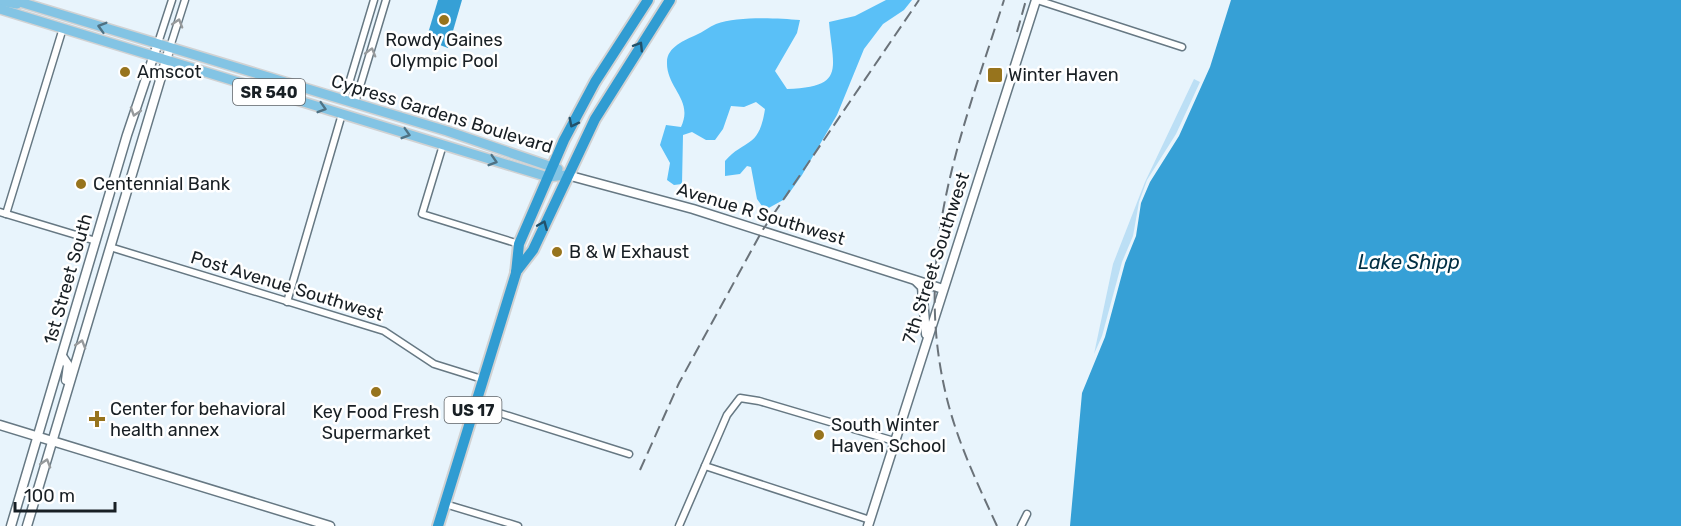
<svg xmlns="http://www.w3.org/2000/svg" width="1681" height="526" font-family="Rubik,sans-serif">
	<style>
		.green { fill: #bcdff5 }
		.forest { fill: #5ac0f7 }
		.water { fill: #36a0d6 }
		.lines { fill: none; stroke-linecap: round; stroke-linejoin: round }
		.street-casing { stroke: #667883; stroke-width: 9 }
		.secondary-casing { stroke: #667883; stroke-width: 11 }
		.primary-casing { stroke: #d1d2d3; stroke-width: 12 }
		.highway-casing { stroke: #d1d2d3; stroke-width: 14 }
		.street { stroke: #fff; stroke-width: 6 }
		.secondary { stroke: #fff; stroke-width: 8 }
		.primary { stroke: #83c4e4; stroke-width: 9 }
		.highway { stroke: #309cd2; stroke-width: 10 }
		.rail { stroke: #6a7279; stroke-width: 2; stroke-dasharray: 12 6; stroke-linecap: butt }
		.oneway { stroke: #979a9c }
		.oneway2 { stroke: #4e7284 }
		.oneway3 { stroke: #22516a }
		.poi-dot { fill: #97741d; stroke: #fff; stroke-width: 2 }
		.labels { text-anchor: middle; stroke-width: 5; stroke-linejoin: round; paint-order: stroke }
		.shield { fill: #fff; stroke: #5d6266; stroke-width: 1.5 }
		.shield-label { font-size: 16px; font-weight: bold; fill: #181f24 }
		.poi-label { font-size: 18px; fill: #181f24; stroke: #fff; text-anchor: start }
		.street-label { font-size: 18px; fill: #181f24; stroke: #fff }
		.water-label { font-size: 20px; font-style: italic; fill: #002f44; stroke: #fff }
	</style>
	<rect width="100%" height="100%" fill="#e8f4fc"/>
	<path class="green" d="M1194,79L1200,82L1176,134L1147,180L1139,202L1133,236L1122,262L1102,336L1094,354L1113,264L1145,182Z"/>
	<path class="forest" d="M886,0H912L904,10L883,24L864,49L837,115L802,175L785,199L765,210L757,199L751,167L747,166L740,174L725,176V161C746,138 759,149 765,109L756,102L744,107L731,106L723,129L715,140H706L692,132L683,135L682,184L674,185L667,180L670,163L660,145L666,125L681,127C694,100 666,88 667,62C667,47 685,40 696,35C703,32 709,27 716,24C737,16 777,18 800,20L797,33L775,71L787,89C846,87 833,69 829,22L855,16Z"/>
	<g class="water">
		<path d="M438,0H462L448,48L426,40Z"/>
		<path d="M1231,0H1681V526H1070L1082,393L1105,337L1125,263L1136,236L1141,203L1150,182L1179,136L1210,67Z"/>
	</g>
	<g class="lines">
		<g class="street-casing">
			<g id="street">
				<path d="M1037,0L1182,47"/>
				<path d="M158,43L172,0"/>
				<path d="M170,47L185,0"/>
				<path d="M344,100L374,0"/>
				<path d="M355,103L386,0"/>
				<path d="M443,145L422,214L519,244"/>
				<path d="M0,212L96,241"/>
				<path d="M6,214L63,28"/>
				<path d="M110,247L384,331L434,364L482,379"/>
				<path d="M287,302L342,114"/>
				<path d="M474,405L629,454"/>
				<path d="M705,466L870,520"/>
				<path d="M445,504L518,526"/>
				<path d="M679,526L727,415L740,398L759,401L894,441"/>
				<path d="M1021,526L1027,514"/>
			</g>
		</g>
		<g class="secondary-casing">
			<g id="secondary">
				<path d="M567,175L693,209L943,289"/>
				<path d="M916,281L922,287L926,334"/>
				<path d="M62,356L68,365L66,380"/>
				<path d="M0,425L330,526"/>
				<path d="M11,526L127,135L158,43"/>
				<path d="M27,526L170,47"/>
				<path d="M868,526L1036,0"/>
			</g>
		</g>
		<g class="primary-casing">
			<g id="primary">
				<path d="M13,0L447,131L558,169"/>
				<path d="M0,1L17,4"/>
				<path d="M0,9L548,177L567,175"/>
			</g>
		</g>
		<g class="highway-casing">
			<g id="highway">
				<path d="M516,272L533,250L595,119L670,0"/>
				<path d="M438,526L516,273L519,244L564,140L595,82L648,0"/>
			</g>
		</g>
		<use href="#street" class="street"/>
		<use href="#secondary" class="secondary"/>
		<use href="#primary" class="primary"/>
		<use href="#highway" class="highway"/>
		<g class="rail">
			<path d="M1017,32L1026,0"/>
			<path d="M640,470L679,383L762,231L919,0"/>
			<path d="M997,526C978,485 958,443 947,399C911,254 961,136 1004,0"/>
		</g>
	</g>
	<defs><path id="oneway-chevron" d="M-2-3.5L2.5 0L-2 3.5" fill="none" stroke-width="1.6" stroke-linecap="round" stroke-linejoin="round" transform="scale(1.5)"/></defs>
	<g class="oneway">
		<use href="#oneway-chevron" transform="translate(178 23) rotate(-73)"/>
		<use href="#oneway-chevron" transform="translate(371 52) rotate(-74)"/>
		<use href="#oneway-chevron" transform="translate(135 112) rotate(108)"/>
		<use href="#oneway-chevron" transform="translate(81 344) rotate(-73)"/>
		<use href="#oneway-chevron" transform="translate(46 463) rotate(-73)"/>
	</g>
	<g class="oneway2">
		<use href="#oneway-chevron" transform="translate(102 27) rotate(-164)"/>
		<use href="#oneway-chevron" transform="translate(322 108) rotate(17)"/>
		<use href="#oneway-chevron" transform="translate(406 134) rotate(17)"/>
		<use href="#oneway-chevron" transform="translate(493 161) rotate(17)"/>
	</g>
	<g class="oneway3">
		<use href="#oneway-chevron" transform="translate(639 46) rotate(-58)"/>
		<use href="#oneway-chevron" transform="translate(573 123) rotate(117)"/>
		<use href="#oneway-chevron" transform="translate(543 225) rotate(-67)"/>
	</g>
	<g class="poi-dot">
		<circle cx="444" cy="20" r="6"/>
		<circle cx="125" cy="72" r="6"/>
		<rect x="987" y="67" width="16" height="16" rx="3"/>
		<circle cx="81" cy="184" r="6"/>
		<circle cx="557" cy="252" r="6"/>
		<circle cx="376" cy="392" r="6"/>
		<path d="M94 410h6v6h6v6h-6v6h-6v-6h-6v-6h6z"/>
		<circle cx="819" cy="435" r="6"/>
	</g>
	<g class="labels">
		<g class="shield">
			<rect x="233" y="79" width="72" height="26" rx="4.5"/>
			<rect x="444.5" y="397" width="57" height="26" rx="4.5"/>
		</g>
		<g class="shield-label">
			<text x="269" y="98">SR 540</text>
			<text x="473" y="416">US 17</text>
		</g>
		<g class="poi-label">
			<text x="444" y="46" text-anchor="middle">Rowdy Gaines<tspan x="444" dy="21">Olympic Pool</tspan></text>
			<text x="137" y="78">Amscot</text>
			<text x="1008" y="81">Winter Haven</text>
			<text x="93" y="190">Centennial Bank</text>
			<text x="569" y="258">B &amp; W Exhaust</text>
			<text x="110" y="415">Center for behavioral<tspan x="110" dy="21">health annex</tspan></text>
			<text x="376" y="418" text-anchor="middle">Key Food Fresh<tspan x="376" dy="21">Supermarket</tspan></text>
			<text x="831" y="431">South Winter<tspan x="831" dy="21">Haven School</tspan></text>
		</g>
		<g class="street-label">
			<text transform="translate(442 114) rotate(17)" y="6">Cypress Gardens Boulevard</text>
			<text transform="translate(761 214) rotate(17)" y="6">Avenue R Southwest</text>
			<text transform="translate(936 258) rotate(-72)" y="6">7th Street Southwest</text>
			<text transform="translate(68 279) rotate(-74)" y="6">1st Street South</text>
			<text transform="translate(287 286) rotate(17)" y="6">Post Avenue Southwest</text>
		</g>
		<g class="water-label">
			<text x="1409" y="269">Lake Shipp</text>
		</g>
	</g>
	<path d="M15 502v9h100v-9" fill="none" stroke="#181f24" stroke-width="3"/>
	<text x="24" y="502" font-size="18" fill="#181f24" stroke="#ffffff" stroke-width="4.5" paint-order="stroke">100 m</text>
</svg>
